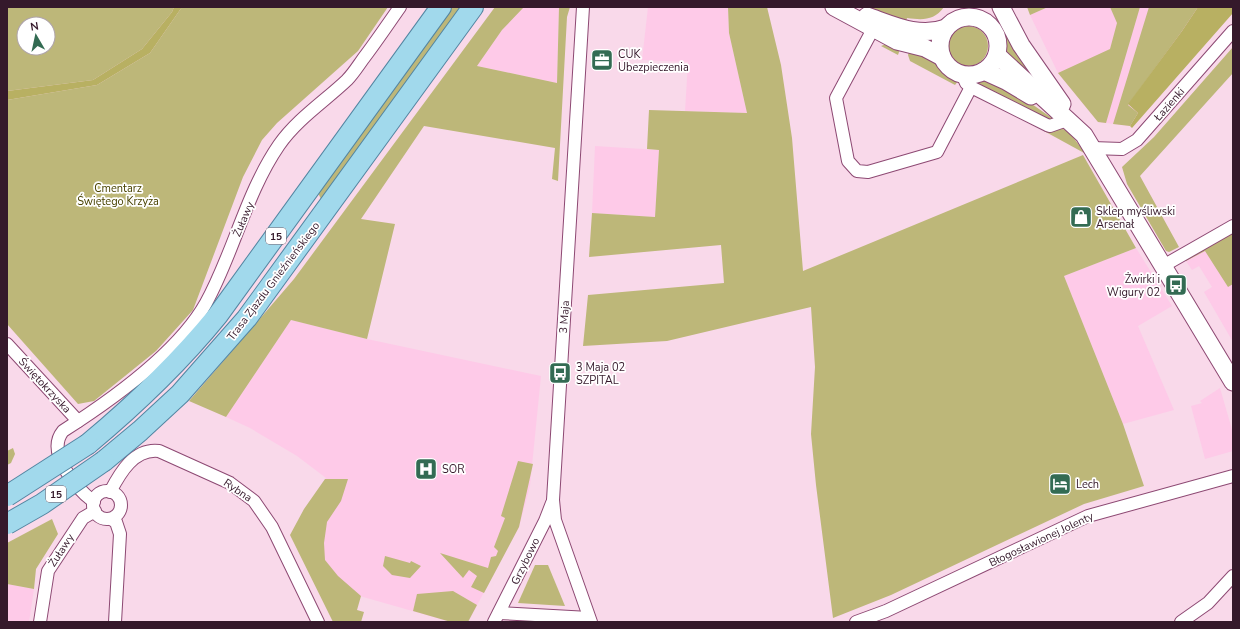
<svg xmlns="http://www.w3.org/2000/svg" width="1240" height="629" font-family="'Nunito Sans',sans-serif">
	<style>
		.built { fill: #fecae8 }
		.green { fill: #bdb779; fill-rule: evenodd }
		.forest { fill: #b8b062 }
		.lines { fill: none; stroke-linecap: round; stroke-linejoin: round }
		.street-casing { stroke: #8d4973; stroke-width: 14 }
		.secondary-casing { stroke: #8d4973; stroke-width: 19 }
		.primary-casing { stroke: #5385a1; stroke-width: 22 }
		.street { stroke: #fff; stroke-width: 12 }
		.secondary { stroke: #fff; stroke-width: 17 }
		.primary { stroke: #a1d9ec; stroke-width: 20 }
		.primary-bridge-casing { stroke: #5385a1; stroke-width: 22; stroke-linecap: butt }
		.primary-bridge { stroke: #a1d9ec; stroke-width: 20 }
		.labels { text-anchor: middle; stroke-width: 3.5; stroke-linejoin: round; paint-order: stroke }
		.shield { fill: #fff; stroke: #725e6b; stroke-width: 1 }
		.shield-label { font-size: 10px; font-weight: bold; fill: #35192b }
		.poi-label { font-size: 11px; fill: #35192b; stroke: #fff; text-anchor: start }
		.street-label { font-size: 11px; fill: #35192b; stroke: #fff }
		.park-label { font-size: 11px; fill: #484201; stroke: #fff }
	</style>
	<rect width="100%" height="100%" fill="#f9d9ea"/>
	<g class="built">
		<path d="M524,7H559L557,83L477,66L502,30Z"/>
		<path d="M648,7H728L729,33L747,113L685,111L688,62L642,60Z"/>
		<path d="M1048,7H1110L1117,22L1120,7H1226L1138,113L1130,126L1098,122L1058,73L1030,15Z"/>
		<path d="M595,146L659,150L655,217L592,213Z"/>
		<path d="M1233,234V342L1204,292L1212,287L1199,266L1192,270L1186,261Z"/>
		<path d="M1136,248L1172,306L1138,326L1174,410L1123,424L1064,276Z"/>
		<path d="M291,320L367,339L541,376L530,486L519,527L468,622H451L314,583L322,484L326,478L297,456L250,428L226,417Z"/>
		<path d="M1220,388L1233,433V451L1205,459L1191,406L1202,403L1200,401Z"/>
		<path d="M7,584L34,589L29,622H7Z"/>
	</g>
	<g class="green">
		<path d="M7,7H174L172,12L142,49L93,80L7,91ZM24,24H48V48H24Z"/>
		<path d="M182,7H388L358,51L277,123L262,140L243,177L193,310L156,351L94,401L78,404L7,324V100L97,85L150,53Z"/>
		<path d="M452,7H463L325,197L321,199L318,193Z"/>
		<path d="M495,7H524L502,30L477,66L557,83L559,7H570L567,17L558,181L552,179L555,148L424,126L361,219L395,224L367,339L291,320L226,417L189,401L294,279Z"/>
		<path d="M728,7H767L781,65L792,138L803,271L1083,155L1136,248L1064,276L1123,424L1144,486L1084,504L891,595L833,618L816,485L811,434L815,367L811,307L667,341L583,346L588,295L724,283L721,245L589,257L592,213L655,217L659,150L647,149L649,110L747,113L729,33Z"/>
		<path d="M865,7H944C934,21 922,20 907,18L906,22Z"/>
		<path d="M991,7H994L1044,90L1009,59L1006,51L1004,35Z"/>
		<path d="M1027,7H1048L1030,15Z"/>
		<path d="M1110,7H1140L1106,123L1098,122L1058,73L1110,49L1117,23Z"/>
		<path d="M1149,7H1198L1182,31L1128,105L1138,113L1130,126L1113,124Z"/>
		<circle cx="968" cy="46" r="20"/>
		<path d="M886,44L900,49L898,55L881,46Z"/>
		<path d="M1233,47V73L1140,176L1179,247L1169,252L1166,251L1127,184L1122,167L1154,137Z"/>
		<path d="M909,51C918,52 929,57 936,63C944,69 948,76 958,81L955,85L910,61L908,55Z"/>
		<path d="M984,81C1009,86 1031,104 1052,118V120L1046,121L975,84V82Z"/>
		<path d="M1061,128L1069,132L1086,154L1044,131Z"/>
		<path d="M1233,230V284L1228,287L1205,251L1186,261L1185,257Z"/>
		<path d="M13,448L15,454L11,463L7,465V451Z"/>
		<path d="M518,461L533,464L519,527L484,593L471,587L477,576L469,570L463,578L440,553L488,568L491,557L496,556L498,551L494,547L505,518L501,516Z"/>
		<path d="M325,479H348L341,501L327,522L324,543L325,560L338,576L361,596L357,610L364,612L361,622H333L290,535L304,509Z"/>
		<path d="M52,519L58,534L36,569L34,589L7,584V543Z"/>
		<path d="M385,556L410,563L411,561L421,566L410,578L392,575L383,566Z"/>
		<path d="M535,565H548L565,606L518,603Z"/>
		<path d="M453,591L477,605L468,622H451L413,611L417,594Z"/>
	</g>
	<g class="forest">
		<path d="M174,7H182L150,53L97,85L7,100V91L93,80L142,49L172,12Z"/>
		<path d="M1198,7H1233V13L1132,128L1130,126L1138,113L1128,104L1182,31Z"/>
	</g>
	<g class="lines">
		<g class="street-casing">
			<g id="street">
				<path d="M583,7L553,500L555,520L591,622"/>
				<path d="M873,29L836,98L848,161L857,171L868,172L937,152L971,87"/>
				<path d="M962,74L966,83L971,87L1047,125L1050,126L1067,120"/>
				<path d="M1092,148L1122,149L1137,140L1233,31"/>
				<path d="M1163,266L1233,226"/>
				<path d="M7,344L78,421"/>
				<circle cx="107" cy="505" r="14"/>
				<path d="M110,492C120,473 134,448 159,451L230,483L254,501L272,527L318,622"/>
				<path d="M94,502C77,489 45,453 63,431C110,401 178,353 206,303C234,252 246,193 279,145C297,119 325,101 347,80C353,74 358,66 363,59C376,42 388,24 400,7"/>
				<path d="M111,519L116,522L120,534L115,622"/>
				<path d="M499,613L589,618"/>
				<path d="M40,622L48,571L83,518L95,511"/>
				<path d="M494,622L545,521L552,503"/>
				<path d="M856,622L886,611L1088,516L1233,476"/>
				<path d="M1181,622L1208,603L1233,576"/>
			</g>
		</g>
		<g class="secondary-casing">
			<g id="secondary">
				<path d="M834,7L897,41L925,48L942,57"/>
				<path d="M1001,7L1021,45L1062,104"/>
				<path d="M867,16C893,25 919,38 946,28"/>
				<circle cx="969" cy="46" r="29"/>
				<path d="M997,55L1084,135L1233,382"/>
				<path d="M984,71L1006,81L1031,96"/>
			</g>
		</g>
		<g class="primary-casing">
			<g id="primary">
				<path d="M88,444C136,404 179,363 218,315L441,7"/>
				<path d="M104,461L140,431L180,394L247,318L473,7"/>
			</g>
		</g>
		<use href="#street" class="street"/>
		<use href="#secondary" class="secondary"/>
		<use href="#primary" class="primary"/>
		<g class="primary-bridge-casing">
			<g id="primary-bridge">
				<path d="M7,496L88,444"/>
				<path d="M7,524L42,504L104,461"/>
			</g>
		</g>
		<use href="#primary-bridge" class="primary-bridge"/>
	</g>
	<defs>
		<g id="office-square" transform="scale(1.15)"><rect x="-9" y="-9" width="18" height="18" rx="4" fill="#336b53" stroke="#fff"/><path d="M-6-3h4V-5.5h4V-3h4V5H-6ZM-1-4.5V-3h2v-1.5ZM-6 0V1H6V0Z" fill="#fff"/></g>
		<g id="shop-square" transform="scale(1.15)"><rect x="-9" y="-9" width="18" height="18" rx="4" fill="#336b53" stroke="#fff"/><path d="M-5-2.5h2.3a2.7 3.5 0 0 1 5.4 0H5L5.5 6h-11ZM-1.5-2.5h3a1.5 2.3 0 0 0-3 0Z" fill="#fff"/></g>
		<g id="bus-square" transform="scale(1.15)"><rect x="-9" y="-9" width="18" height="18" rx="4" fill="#336b53" stroke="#fff"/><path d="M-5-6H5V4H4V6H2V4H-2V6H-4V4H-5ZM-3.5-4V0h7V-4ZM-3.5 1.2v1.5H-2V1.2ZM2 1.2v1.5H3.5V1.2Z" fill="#fff"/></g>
		<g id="hospital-square" transform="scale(1.15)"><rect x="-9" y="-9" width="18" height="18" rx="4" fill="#336b53" stroke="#fff"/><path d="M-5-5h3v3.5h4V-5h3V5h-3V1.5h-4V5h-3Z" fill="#fff"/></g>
		<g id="hotel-square" transform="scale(1.15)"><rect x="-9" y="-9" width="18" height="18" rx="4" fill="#336b53" stroke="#fff"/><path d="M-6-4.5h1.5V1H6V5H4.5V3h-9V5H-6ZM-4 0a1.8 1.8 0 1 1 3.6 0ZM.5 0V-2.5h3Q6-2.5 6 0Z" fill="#fff"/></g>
	</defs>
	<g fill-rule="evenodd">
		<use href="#office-square" x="602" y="60"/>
		<use href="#shop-square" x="1081" y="217"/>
		<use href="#bus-square" x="1176" y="285"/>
		<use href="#bus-square" x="560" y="373"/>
		<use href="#hospital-square" x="426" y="469"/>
		<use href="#hotel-square" x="1060" y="484"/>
	</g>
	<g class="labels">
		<g class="shield">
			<rect x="266" y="228" width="20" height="16" rx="3"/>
			<rect x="46" y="486" width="20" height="16" rx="3"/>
		</g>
		<g class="shield-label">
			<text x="276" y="240">15</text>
			<text x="56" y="498">15</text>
		</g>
		<g class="poi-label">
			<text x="618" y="58">CUK<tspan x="618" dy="13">Ubezpieczenia</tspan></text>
			<text x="1096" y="215">Sklep myśliwski<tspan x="1096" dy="13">Arsenał</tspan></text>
			<text x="1160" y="283" text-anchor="end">Żwirki i<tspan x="1160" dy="13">Wigury 02</tspan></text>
			<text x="576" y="371">3 Maja 02<tspan x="576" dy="13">SZPITAL</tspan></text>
			<text x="442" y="473">SOR</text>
			<text x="1076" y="488">Lech</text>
		</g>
		<g class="street-label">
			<text transform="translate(1169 104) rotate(-49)" y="4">Łazienki</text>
			<text transform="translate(243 219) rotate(-67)" y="4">Żuławy</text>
			<text transform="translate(273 281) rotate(-53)" y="4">Trasa Zjazdu Gnieźnieńskiego</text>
			<text transform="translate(564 317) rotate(-86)" y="4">3 Maja</text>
			<text transform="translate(45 385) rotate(47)" y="4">Świętokrzyska</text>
			<text transform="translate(238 490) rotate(34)" y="4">Rybna</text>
			<text transform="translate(1041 539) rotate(-25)" y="4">Błogosławionej Jolenty</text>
			<text transform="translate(61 550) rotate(-57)" y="4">Żuławy</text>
			<text transform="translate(525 561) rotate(-64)" y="4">Grzybowo</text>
		</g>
		<g class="park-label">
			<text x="118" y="192">Cmentarz<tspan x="118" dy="13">Świętego Krzyża</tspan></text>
		</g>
	</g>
	<rect width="1240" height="629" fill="none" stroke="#35192b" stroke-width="16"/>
	<g transform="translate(36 36) rotate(351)"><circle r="19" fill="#ffffff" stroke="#aea3aa"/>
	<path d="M0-3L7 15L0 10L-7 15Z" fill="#336b53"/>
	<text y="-6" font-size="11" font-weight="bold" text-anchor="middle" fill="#35192b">N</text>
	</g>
</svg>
